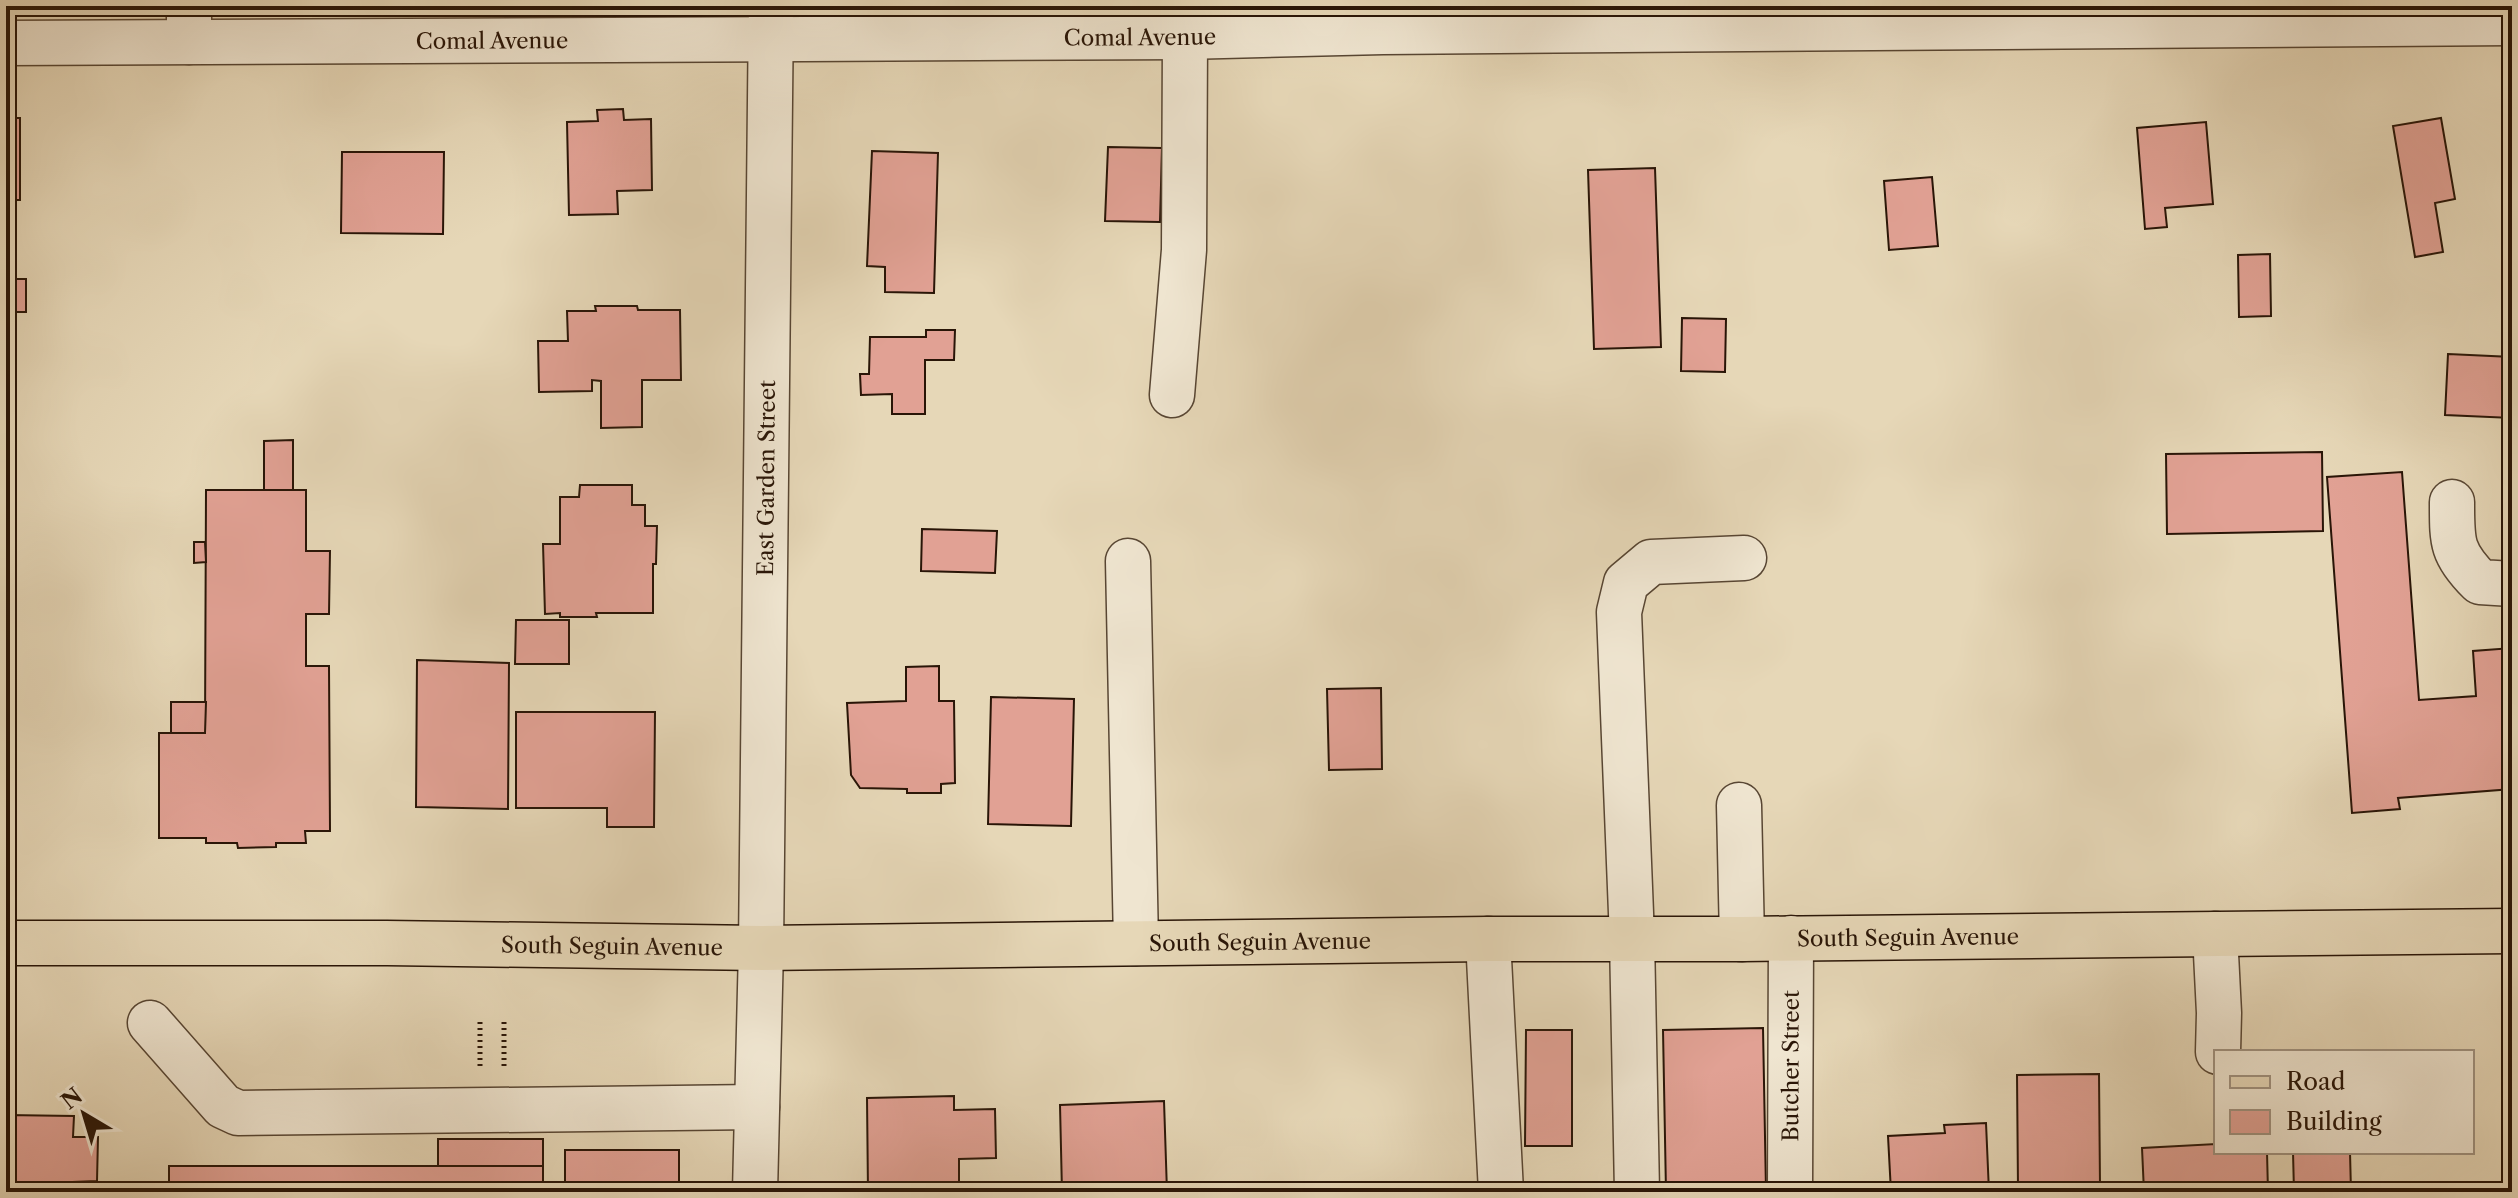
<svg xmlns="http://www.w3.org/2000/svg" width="2518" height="1198" font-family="'Libre Caslon Text',serif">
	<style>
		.building { fill: #e1a194; stroke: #291507; stroke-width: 2 }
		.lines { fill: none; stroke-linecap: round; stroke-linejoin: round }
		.minor-casing { stroke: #584633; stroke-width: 47 }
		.major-casing { stroke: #291507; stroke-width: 47 }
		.path { stroke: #291507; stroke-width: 5; stroke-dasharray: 2 4; stroke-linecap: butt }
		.minor { stroke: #efe5d0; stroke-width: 44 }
		.major { stroke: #e6d7b7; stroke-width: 44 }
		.labels { text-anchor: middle; stroke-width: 6; stroke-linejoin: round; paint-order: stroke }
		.street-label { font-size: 22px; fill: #291507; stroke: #efe5d0 }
	</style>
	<rect width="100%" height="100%" fill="#e6d7b7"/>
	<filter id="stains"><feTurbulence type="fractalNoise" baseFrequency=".0025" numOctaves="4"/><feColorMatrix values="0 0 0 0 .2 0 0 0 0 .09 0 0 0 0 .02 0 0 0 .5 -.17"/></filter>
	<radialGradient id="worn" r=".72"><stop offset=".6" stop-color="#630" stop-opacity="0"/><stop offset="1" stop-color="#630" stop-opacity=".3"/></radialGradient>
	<g class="building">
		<path d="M623,109L624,120L651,119L652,190L617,191L618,214L569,215L567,122L598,121L597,110Z"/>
		<rect x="6" y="118" width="14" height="82"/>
		<path d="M2441,118L2455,199L2435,203L2443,252L2415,257L2393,126Z"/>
		<path d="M2206,122L2213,204L2165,208L2167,227L2145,229L2137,128Z"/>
		<path d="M1108,147L1162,148L1160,222L1105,221Z"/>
		<path d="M872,151L938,153L934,293L885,292V267L867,266Z"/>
		<path d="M342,152H444L443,234L341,233Z"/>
		<path d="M1655,168L1661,347L1594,349L1588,170Z"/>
		<path d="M1932,177L1938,246L1889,250L1884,181Z"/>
		<path d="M2270,254L2271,316L2239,317L2238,255Z"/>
		<rect x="6" y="279" width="20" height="33"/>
		<path d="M595,306H637L638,310H680L681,380H642V427L601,428V381L592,380V391L539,392L538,341H568L567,311H596Z"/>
		<path d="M1682,318L1726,319L1725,372L1681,371Z"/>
		<path d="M926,330H955L954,360H925V414H892V394L861,395L860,374H869L870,337H926Z"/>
		<path d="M2448,354L2512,357V418L2445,415Z"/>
		<path d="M293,440V490H264V441Z"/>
		<path d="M2322,452L2323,531L2167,534L2166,454Z"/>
		<path d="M2402,472L2419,700L2476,696L2473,651L2512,648V789L2398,798L2400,809L2352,813L2327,477Z"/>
		<path d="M580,485H632V505H645V526H657L656,564H653V613H596L597,617H560V613L545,614L543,544H560V497H579Z"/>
		<path d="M206,490H306V551H330L329,614H306V666H329L330,831H305L306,843H276V847L238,848L237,843H206V838H159V733H205Z"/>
		<path d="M922,529L997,531L995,573L921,571Z"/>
		<path d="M194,542H205L206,562L194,563Z"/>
		<path d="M516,620H569V664H515Z"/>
		<path d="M417,660L509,663L508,809L416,807Z"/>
		<path d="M939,666V701H954L955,783L941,784V793H907V789L860,788L851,775L847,703L906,701V667Z"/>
		<path d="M1381,688L1382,769L1329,770L1327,689Z"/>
		<path d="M991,697L1074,699L1071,826L988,824Z"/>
		<path d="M171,702H206L205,733H171Z"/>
		<path d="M516,712H655L654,827H607V808H516Z"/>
		<path d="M1763,1028L1766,1191L1666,1192L1663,1030Z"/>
		<path d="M1526,1030H1572V1146H1525Z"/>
		<path d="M2099,1074L2100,1186L2018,1188L2017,1075Z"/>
		<path d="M954,1096V1110L995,1109L996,1158L959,1159V1192H868L867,1098Z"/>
		<path d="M1164,1101L1167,1192H1062L1060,1105Z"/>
		<path d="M6,1115L74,1116L73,1137H98L97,1181L73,1182V1192H6Z"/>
		<path d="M1986,1123L1989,1192H1891L1888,1136L1945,1133L1944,1125Z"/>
		<rect x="438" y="1139" width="105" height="27"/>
		<path d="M2216,1144V1152H2267L2268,1192H2144L2142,1148Z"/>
		<rect x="565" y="1150" width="114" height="42"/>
		<path d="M2293,1152H2350L2351,1192H2294Z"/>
		<rect x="169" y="1166" width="374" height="26"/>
	</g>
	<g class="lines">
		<g class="minor-casing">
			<g id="minor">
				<path d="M189,42V6"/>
				<path id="s1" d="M6,43L1185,37L1383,32L2512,23"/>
				<path d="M1172,395L1184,250L1185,37"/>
				<path d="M2452,502C2452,542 2451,553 2480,582L2512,584"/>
				<path d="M1128,561L1136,943"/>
				<path d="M1739,805L1742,939"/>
				<path d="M2215,934L2219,1013L2218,1052"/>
				<path d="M1488,939L1501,1192"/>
				<path d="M150,1023L223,1106L238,1113L757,1107"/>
				<path id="s2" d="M755,1192L761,948L771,6"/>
				<path d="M1637,1192L1632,938L1619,612L1626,583L1651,562L1744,558"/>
				<path id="s3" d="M1790,1192L1791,938"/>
			</g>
		</g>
		<g class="major-casing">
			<g id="major">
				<path id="s4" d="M6,943H387L761,948L1488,939H1742L2512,931"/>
			</g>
		</g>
		<g class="path">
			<path d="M480,1022V1069"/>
			<path d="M504,1022V1069"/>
		</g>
		<use href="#minor" class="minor"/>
		<use href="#major" class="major"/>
	</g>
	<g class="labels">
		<g class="street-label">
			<text dy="8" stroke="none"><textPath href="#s1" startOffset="1134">Comal Avenue</textPath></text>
			<text dy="8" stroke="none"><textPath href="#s1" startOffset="486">Comal Avenue</textPath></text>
			<text dy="8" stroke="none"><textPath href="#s2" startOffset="714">East Garden Street</textPath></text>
			<text dy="8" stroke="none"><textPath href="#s4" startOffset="1902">South Seguin Avenue</textPath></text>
			<text dy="8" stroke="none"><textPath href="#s4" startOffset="1254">South Seguin Avenue</textPath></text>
			<text dy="8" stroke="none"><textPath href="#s4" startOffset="606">South Seguin Avenue</textPath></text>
			<text dy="8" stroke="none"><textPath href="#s3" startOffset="126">Butcher Street</textPath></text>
		</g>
	</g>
	<rect width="2518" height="1198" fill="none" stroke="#e6d7b7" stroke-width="32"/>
	<rect x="8" y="8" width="2502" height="1182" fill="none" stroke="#291507" stroke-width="4"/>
	<rect x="16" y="16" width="2486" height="1166" fill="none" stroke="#291507" stroke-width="2"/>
	<rect x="2214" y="1050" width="260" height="104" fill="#efe5d0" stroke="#a09280" stroke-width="2"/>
	<rect x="2230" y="1076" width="40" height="12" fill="#e6d7b7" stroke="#a09280" stroke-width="2"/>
	<text x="2286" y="1090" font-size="24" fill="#291507">Road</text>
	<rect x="2230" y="1110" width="40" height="24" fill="#e1a194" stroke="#a09280" stroke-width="2"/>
	<text x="2286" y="1130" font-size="24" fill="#291507">Building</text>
	<g transform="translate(84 1114) rotate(322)" stroke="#efe5d0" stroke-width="6" paint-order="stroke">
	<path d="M0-6L14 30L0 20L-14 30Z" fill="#291507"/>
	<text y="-12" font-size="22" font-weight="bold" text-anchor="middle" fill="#291507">N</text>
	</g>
	<rect width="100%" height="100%" filter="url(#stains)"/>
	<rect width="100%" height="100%" fill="url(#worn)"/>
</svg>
